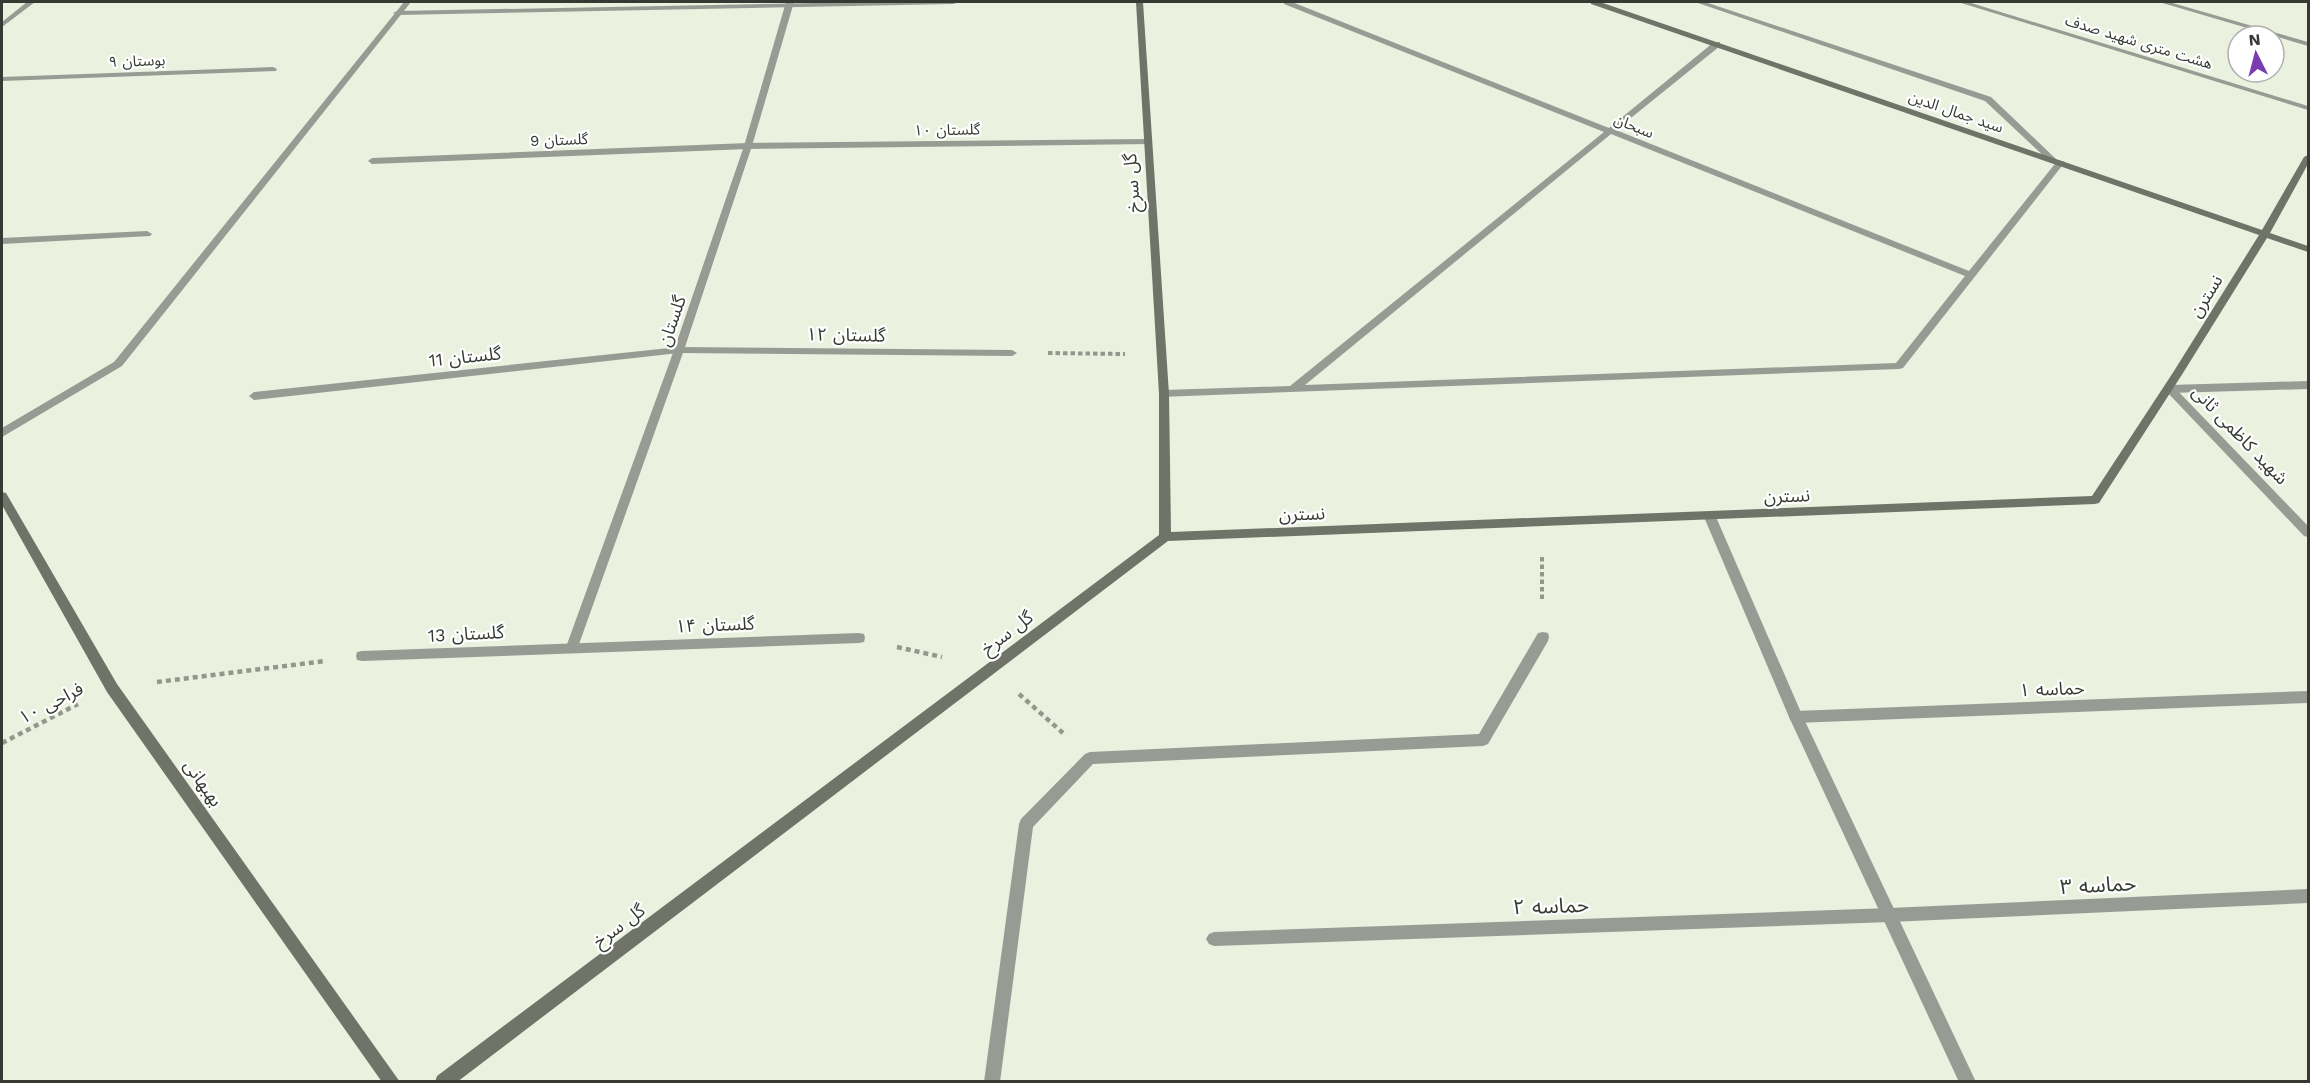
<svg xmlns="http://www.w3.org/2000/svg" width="2310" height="1083" font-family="'Work Sans','Noto Sans Arabic',sans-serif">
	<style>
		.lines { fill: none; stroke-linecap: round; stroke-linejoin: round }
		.path-far1 { stroke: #93988c; stroke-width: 4; stroke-dasharray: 4.5 3; stroke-linecap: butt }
		.path { stroke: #93988c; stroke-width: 4.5; stroke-dasharray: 5 4; stroke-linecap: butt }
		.lane { fill: #989b93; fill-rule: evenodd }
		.street { fill: #989b93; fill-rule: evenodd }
		.secondary { fill: #6f7368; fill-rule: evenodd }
		.labels { text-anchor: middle; stroke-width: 4.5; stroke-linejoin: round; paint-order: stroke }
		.far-street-label { font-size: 15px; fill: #373a33; stroke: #fff }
		.street-label { font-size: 18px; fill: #373a33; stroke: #fff }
		.near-street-label { font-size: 21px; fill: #373a33; stroke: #fff }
	</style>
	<rect width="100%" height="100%" fill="#eaf1df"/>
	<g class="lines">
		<g class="path-far1">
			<path d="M1048,353L1125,354"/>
			<path d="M1542,557V601"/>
		</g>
		<g class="path">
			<path d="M897,647L942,657"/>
			<path d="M157,682L325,661"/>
			<path d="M1019,694L1063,733"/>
			<path d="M2,743L78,704"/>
		</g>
		<g class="lane">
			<path d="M868,2H958L954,4L397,15L393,13L397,11Z"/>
			<path d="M1284,2H1292L1609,128L1714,42H1720V46L1616,130L1969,271L2058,160L2065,162L1903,368L1899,369L1160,397L1159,394L1164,390L1290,386L1604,132L1284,4ZM1611,134L1965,276L1896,363L1305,385Z"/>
			<path d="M273,67L277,69L276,71L2,81V77Z"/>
			<path d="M1147,139L1150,140V144L748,149L372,164L368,161L372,158L748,143Z"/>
			<path d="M147,231L152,234L150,236L2,244V238Z"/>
			<path d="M679,347L1012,350L1017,353L1012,356L679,353L254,400L249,396L254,392Z"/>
			<path d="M2308,381V389L2170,393L2165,389L2170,385Z"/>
			<path d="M1543,632L1548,633L1549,637L1548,641L1488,744L1483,746L1093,764L1033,827L1000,1082H984L1019,824L1021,819L1085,754L1090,752L1479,734L1538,633Z"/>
			<path d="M859,633L864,634L865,638L864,642L859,643L362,661L357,660L356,656L357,652L362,651Z"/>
			<path d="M2308,691V703L1796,723L1791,721L1789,717L1791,713L1796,711Z"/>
			<path d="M2308,889V903L1890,922L1214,946L1209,944L1206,939L1209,934L1214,932L1890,908Z"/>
		</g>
		<g class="street">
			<path d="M27,2H35L2,27V22Z"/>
			<path d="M404,2H411L122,366L2,437V428L114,362Z"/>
			<path d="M786,2H794L752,146L684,350L578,647L577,651L572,652L567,651L566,647L674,350L744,146Z"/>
			<path d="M1695,2H1705L1991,97L2056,159L2049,161L1985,101Z"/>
			<path d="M1958,2H1968L2308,106V110Z"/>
			<path d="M2159,2H2169L2308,42V46Z"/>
			<path d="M2170,385L2174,387L2308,526V537L2304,536L2166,391L2165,389L2166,387Z"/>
			<path d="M1710,513L1716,517L1803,717L1976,1082H1959L1789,717L1704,517Z"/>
		</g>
		<g class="secondary">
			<path d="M1136,2H1143L1169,394L1171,532L2092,496L2174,371L2259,235L1591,4V2H1600L2262,230L2304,157L2308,155V164L2270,233L2308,246V252L2267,238L2183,373L2099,503L2095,504L1168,541L457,1082H435L437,1076L1159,535V394Z"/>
			<path d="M2,492L6,493L117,684L400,1082H382L107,692L2,505Z"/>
		</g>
	</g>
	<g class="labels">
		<g class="far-street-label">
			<text transform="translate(2139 42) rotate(17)" y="5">هشت متری شهید صدف</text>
			<text transform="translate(137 61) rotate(-2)" y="5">بوستان ۹</text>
			<text transform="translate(1956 112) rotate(19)" y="5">سید جمال الدین</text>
			<text transform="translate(1634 126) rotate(22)" y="5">سبحان</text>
			<text transform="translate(947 130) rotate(-1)" y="5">گلستان ۱۰</text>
			<text transform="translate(559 140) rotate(-2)" y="5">گلستان 9</text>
		</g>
		<g class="street-label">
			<text transform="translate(1132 183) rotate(-94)" y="6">گل سرخ</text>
			<text transform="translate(2206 296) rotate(-58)" y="6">نسترن</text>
			<text transform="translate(672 321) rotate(-71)" y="6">گلستان</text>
			<text transform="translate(846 335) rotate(1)" y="6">گلستان ۱۲</text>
			<text transform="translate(465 357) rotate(-6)" y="6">گلستان 11</text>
			<text transform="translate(2240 435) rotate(46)" y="6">شهید کاظمی ثانی</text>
			<text transform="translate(1787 496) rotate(-2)" y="6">نسترن</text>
			<text transform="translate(1302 514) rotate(-2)" y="6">نسترن</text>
			<text transform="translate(715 625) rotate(-2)" y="6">گلستان ۱۴</text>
			<text transform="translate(1007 633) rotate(-37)" y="6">گل سرخ</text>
			<text transform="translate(466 634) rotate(-3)" y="6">گلستان 13</text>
			<text transform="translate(2052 689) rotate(-2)" y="6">حماسه ۱</text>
			<text transform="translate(51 703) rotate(-27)" y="6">فراحی ۱۰</text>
			<text transform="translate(203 783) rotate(55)" y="6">بهبهانی</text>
			<text transform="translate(619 926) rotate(-37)" y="6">گل سرخ</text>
		</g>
		<g class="near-street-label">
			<text transform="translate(2098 885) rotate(-3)" y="7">حماسه ۳</text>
			<text transform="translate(1551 906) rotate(-2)" y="7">حماسه ۲</text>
		</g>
	</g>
	<rect width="2310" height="1083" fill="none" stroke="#373a33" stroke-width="6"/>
	<g transform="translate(2256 54) rotate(354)"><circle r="28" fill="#ffffff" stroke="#afb0ad" stroke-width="1.5"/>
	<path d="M0-4.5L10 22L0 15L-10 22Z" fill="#7a3cb1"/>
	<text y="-9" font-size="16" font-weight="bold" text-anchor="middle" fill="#373a33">N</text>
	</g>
</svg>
